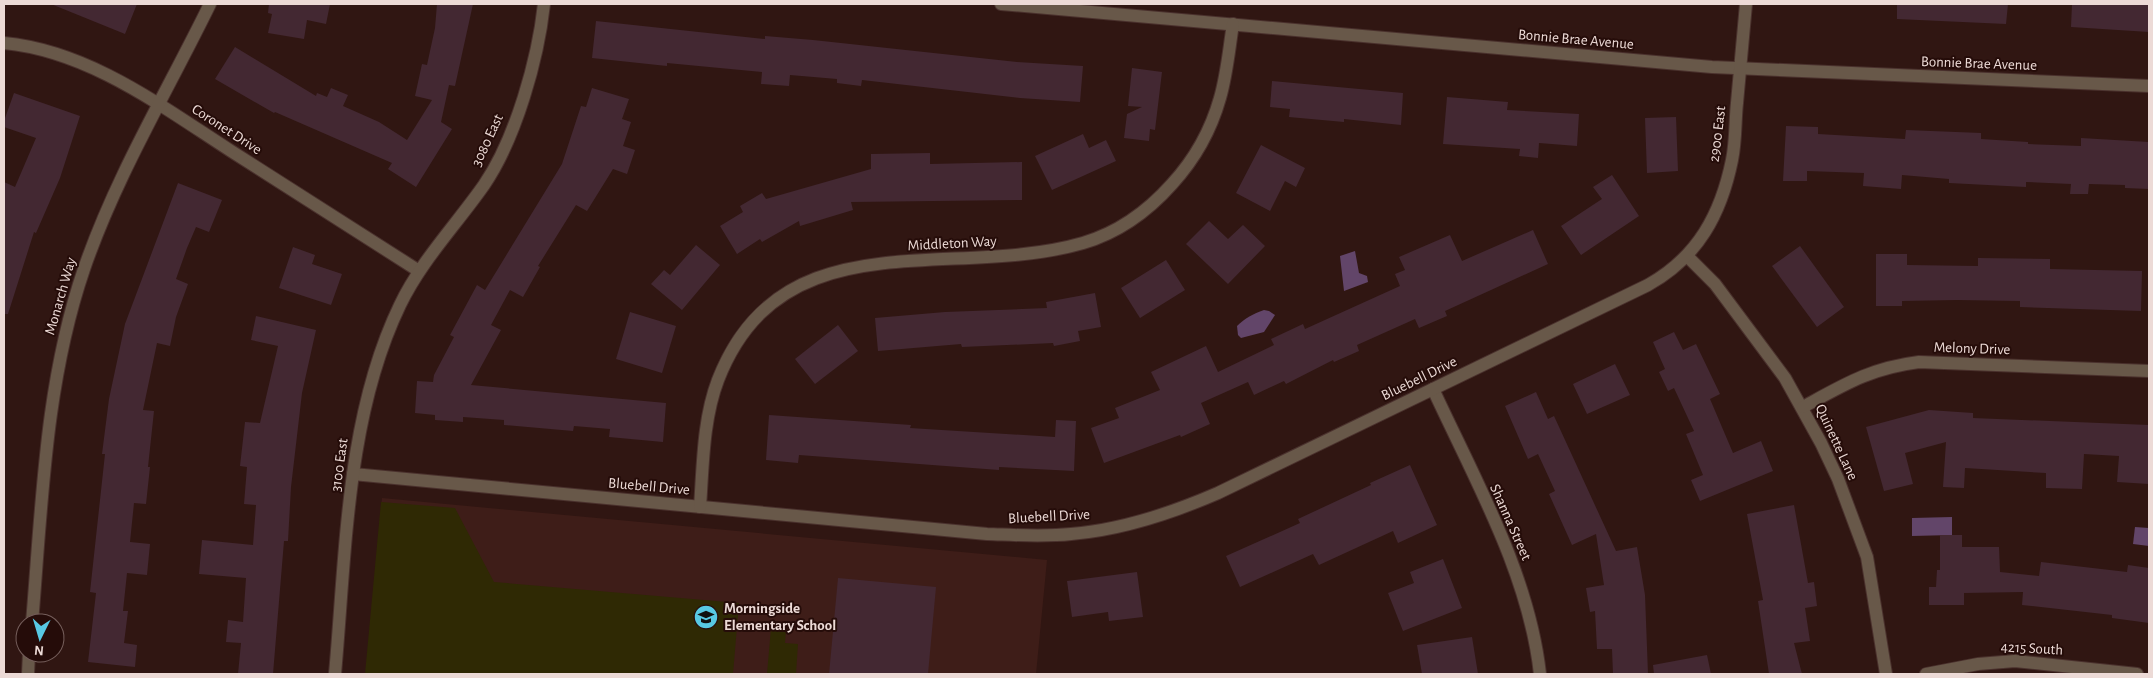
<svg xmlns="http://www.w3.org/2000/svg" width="2153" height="678" font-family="'Alegreya Sans',sans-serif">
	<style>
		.built { fill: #3e1d18 }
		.green { fill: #2f2904 }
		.water { fill: #624569 }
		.building { fill: #432832 }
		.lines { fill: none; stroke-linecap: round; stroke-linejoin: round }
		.minor-casing { stroke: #4a312d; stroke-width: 14 }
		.minor { stroke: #685849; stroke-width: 12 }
		.labels { text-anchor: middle; stroke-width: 4; stroke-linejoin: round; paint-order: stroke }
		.street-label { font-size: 15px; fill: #ecdad6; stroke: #250c09 }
		.poi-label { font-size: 15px; font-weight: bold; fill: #ecdad6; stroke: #250c09; text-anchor: start }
	</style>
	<rect width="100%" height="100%" fill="#301612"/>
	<path class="built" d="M382,498L1047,560L1036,674H366Z"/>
	<g class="green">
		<path d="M381,502L455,508L494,582L739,603L733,674H365Z"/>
		<path d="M771,628L786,630L785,643L798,644L796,674H767Z"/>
	</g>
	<g class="water">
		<path d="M1355,251L1359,273L1367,276L1368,282L1344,291L1340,256Z"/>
		<path d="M1264,310L1269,311L1275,315L1264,332L1241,338L1238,335L1237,326C1245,318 1253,314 1264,310Z"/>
		<path d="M1952,517V535L1912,536V518Z"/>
		<path d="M2135,527L2149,528V546L2133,544Z"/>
	</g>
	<g class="building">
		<path d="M51,4H137L125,34Z"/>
		<path d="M269,4H330L326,24L307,20L304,39L268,33L272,14L268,13Z"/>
		<path d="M437,4H473L455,86L449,85L441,122L452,129L416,187L388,169L392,163L275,112L274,113L215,79L235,47L316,96L317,93L327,97L331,88L348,95L343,106L379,122L407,140L432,100L415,96L422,64L427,65L435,28Z"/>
		<path d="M1897,4H2008L2006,24L1897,19Z"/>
		<path d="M2072,4H2149V32L2071,27Z"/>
		<path d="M596,21L765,39V36L813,40L1017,62L1083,66L1080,102L1020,98L862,80L861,86L837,83V79L790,75L789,86L761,84L762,72L667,63V66L592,58Z"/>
		<path d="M1132,68L1162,72L1155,130L1150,129L1149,141L1124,138L1127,114L1142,107L1128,106Z"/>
		<path d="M1272,81L1403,93L1401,125L1344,119V122L1289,117L1290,109L1270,107Z"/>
		<path d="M592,88L629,99L622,119L631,122L623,146L635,150L627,174L613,169L587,211L576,205L538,266L540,267L523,297L510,290L491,325L501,330L471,385L666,403L663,442L609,437L610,429L574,426L573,431L504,425V420L463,417V422L435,420V415L415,413L417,381L433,382L434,375L454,337L450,335L477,285L485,290L562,164L581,106L586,107Z"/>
		<path d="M14,93L80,116L60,178L36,233L34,232L8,314H4V182L15,187L36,138L4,127V121Z"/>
		<path d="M1447,97L1508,102L1507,110L1579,114L1577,146L1539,143L1538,158L1519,156L1520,149L1443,144Z"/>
		<path d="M1676,117L1678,171L1647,173L1645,118Z"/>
		<path d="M1786,126L1818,127V134L1905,139L1906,130L1981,133V139L2028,142V144L2081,146V138L2149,142V189L2125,188V185L2089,184L2088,194H2070L2071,184L2026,182V187L1949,183V179L1902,175L1901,189L1863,186L1864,173L1807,171V181H1783Z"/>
		<path d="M1083,134L1089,148L1106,140L1116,161L1052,190L1035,156Z"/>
		<path d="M1261,145L1305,168L1296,187L1285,181L1270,211L1236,193Z"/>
		<path d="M930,153V164L1022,162V200L851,202L853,210L800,226L799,221L762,242L760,239L737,254L720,226L743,212L740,206L762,193L766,199L871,169V154Z"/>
		<path d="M1612,175L1639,216L1581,255L1561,226L1602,199L1593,187Z"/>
		<path d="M178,183L222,200L209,232L196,227L187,248L176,279L188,284L176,317L170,346L157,343L143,410L154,411L148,467H150L146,504L134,503L130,542L150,544L147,575L127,573L123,611H128L124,643L137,645L135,667L88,662L96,593L90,592L105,454H102L109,399L125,324Z"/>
		<path d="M1209,221L1228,239L1243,225L1265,246L1228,284L1186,244Z"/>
		<path d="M1533,230L1548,264L1445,311L1447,316L1419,328L1415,319L1357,345L1359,351L1334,362L1333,360L1286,384L1284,381L1254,395L1248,382L1201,403L1210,424L1181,437L1180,435L1104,463L1091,428L1119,418L1115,408L1160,390L1151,372L1206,346L1218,372L1274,345L1271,339L1303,324L1305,329L1400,286L1395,274L1405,270L1399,257L1450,235L1462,261Z"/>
		<path d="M696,245L720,265L682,310L651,284L664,270L670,275Z"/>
		<path d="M1800,246L1844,307L1817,327L1772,266Z"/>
		<path d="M293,247L315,255L312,264L342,274L331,305L279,288Z"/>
		<path d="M1876,254H1907V265L1978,266V258L2050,259V269L2142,271L2141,311L2020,307V301L1957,300L1902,301V306H1876Z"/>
		<path d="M1166,260L1185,290L1140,318L1121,288Z"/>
		<path d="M1095,293L1101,327L1078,331L1080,341L1054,346L1053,343L962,347L961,344L878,351L875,318L945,312L1047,308L1046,302Z"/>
		<path d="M630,312L676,326L662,373L616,359Z"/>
		<path d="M256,316L316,330L302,393L291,487L288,541H284L273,674H238L241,643L226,642L228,620L243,622L246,578L199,574L202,540L253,545L256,505L244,504L247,467L240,466L245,422L260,423L278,346L251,340Z"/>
		<path d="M838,325L858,351L815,384L795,359Z"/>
		<path d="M1674,332L1683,350L1696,344L1720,394L1710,399L1733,453L1761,441L1773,471L1700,501L1691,480L1703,475L1686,434L1694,431L1674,388L1668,391L1659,372L1665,369L1653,342Z"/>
		<path d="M1615,364L1630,395L1587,414L1573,384Z"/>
		<path d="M1536,392L1548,419L1554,416L1616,551L1637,547L1645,595L1648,674H1613L1612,649H1597L1595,611L1590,612L1586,588L1604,585L1596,534L1572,545L1549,494L1555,491L1538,454L1528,459L1505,406Z"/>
		<path d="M1929,410L1973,413V418L2149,425V484L2117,482L2119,456L2084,454L2082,489L2046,488V473L1965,468L1964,488L1943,487L1946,442L1905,453L1913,484L1884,491L1866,427Z"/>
		<path d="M769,415L911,425L910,428L1055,437L1056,420L1076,421L1074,471L999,467V470L799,455L798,463L766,460Z"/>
		<path d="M1410,465L1437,525L1398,543L1393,531L1319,565L1313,554L1240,587L1226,556L1300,523L1298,519L1371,485L1370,483Z"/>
		<path d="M1794,505L1808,583L1814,582L1817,606L1805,608L1810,641L1794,643L1802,674H1769L1758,601L1763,600L1747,514Z"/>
		<path d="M1940,535H1962V547H1999L2000,572L2039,576L2041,562L2127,572L2128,565L2149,568V623L2112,618V615L2022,605L2023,592L1964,593V605H1929V587H1936L1937,570H1940Z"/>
		<path d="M1443,559L1462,608L1403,631L1388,593L1414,583L1410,572Z"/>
		<path d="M1137,572L1143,617L1109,621L1108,612L1072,617L1067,581Z"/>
		<path d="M838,578L936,587L928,674H829Z"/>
		<path d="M1472,637L1478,674H1422L1417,645Z"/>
		<path d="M1707,655L1711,674H1654L1653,665Z"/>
	</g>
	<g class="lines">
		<g class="minor-casing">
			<g id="minor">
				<path d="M1001,4L1712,67L2149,86"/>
				<path d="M4,43C89,51 161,106 231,151C293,191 356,231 419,271"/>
				<path d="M1687,256L1715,284L1785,378L1821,443L1838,479L1867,557L1886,674"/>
				<path d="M1433,389C1475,480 1529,574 1540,674"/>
				<path d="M1803,407C1845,384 1871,368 1919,362L2149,371"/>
				<path d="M353,474L987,534C1016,535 1043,537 1071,534C1121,530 1172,513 1218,493L1648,285C1698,257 1721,214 1732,160C1736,141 1735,121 1737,103C1740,70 1743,37 1746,4"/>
				<path d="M700,507C703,465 703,419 718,380C782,216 952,281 1083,243C1117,233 1148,211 1172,184C1194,160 1211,130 1220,98C1227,74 1229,49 1233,24"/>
				<path d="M32,623C42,504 45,383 84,269C116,176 167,92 210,4"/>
				<path d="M28,674L29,653"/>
				<path d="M335,674C346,553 346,417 400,305C421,261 456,225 484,185C516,138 538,59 544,4"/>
				<path d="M1926,674L1978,664L2015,661L2137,674"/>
			</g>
		</g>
		<use href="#minor" class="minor"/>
	</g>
	<defs>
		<g id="school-disc" transform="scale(1.25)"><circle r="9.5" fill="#58c9e4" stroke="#250c09"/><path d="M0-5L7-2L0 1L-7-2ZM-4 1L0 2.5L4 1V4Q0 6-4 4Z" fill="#111"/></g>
	</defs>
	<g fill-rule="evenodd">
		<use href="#school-disc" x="706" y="617"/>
	</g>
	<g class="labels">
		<g class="street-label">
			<text transform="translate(1576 39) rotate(5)" y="5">Bonnie Brae Avenue</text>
			<text transform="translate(1979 63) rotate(2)" y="5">Bonnie Brae Avenue</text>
			<text transform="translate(227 129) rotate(33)" y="5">Coronet Drive</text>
			<text transform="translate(1717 134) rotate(-83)" y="5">2900 East</text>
			<text transform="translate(487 140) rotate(-65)" y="5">3080 East</text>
			<text transform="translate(952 243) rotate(-3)" y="5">Middleton Way</text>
			<text transform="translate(60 296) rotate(-74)" y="5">Monarch Way</text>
			<text transform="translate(1972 348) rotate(2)" y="5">Melony Drive</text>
			<text transform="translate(1419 378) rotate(-26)" y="5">Bluebell Drive</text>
			<text transform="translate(1837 442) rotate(65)" y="5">Quinette Lane</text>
			<text transform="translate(339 465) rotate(-82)" y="5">3100 East</text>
			<text transform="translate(649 486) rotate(5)" y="5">Bluebell Drive</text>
			<text transform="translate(1049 516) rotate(-3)" y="5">Bluebell Drive</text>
			<text transform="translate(1511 522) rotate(66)" y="5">Shanna Street</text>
			<text transform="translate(2032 648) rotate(3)" y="5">4215 South</text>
		</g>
		<g class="poi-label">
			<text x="724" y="613">Morningside<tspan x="724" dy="17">Elementary School</tspan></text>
		</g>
	</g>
	<rect width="2153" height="678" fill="none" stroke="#ecdad6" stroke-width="10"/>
	<g transform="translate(40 638) rotate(185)"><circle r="24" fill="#250c09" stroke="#755e5b"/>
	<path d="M0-4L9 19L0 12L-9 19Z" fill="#58c9e4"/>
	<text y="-8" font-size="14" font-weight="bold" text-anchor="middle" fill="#ecdad6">N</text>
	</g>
</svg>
